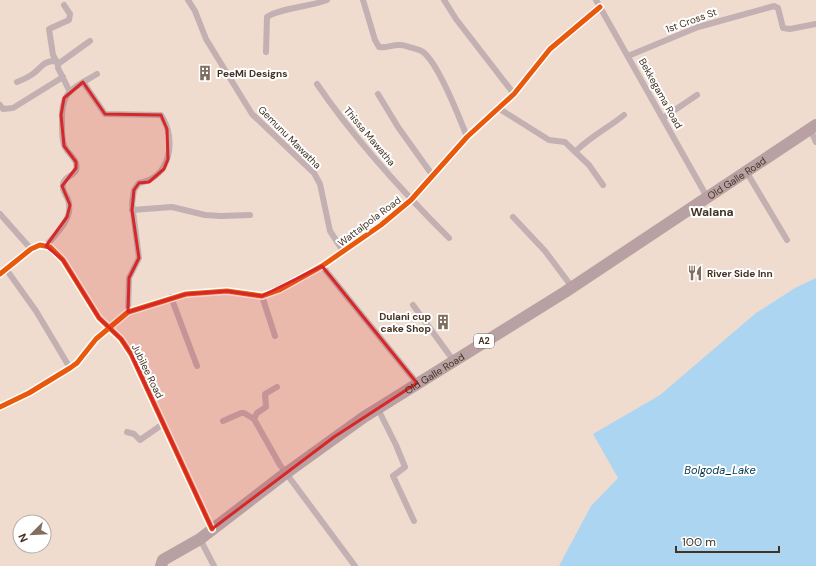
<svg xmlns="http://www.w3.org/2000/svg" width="816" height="566" font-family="'DM Sans',sans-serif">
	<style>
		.water { fill: #abd5f0 }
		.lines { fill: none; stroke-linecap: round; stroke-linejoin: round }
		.street { stroke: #c2b0b2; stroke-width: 6 }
		.highway { stroke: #b9a0a3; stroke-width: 12 }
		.cycleway-casing { stroke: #fff; stroke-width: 8 }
		.cycleway { stroke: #e8590c; stroke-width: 5 }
		.marked { fill: #d62828; fill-opacity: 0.2; stroke: #d62828; stroke-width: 3; stroke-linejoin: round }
		.labels { text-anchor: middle; stroke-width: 4; stroke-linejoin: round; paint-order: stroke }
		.shield { fill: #fff; stroke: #7c7066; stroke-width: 1 }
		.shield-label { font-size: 9px; font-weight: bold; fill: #443325 }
		.street-label { font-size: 10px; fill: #443325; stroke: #fff }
		.poi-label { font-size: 10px; font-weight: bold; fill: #443325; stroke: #fff; text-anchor: start }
		.water-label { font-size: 11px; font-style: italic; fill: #003854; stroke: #fff }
		.quarter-label { font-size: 12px; font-weight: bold; fill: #443325; stroke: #fff }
	</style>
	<rect width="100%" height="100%" fill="#f0dcce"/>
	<path class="water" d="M816,278V566H559L591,506L618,478L593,434L660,395L756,313L795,288Z"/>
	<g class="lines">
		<g class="street">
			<path d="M188,0L195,11L206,39L252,114L314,173L320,184L330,231L343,251"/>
			<path d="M363,0L375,40L379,47C388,49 395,42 406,46C411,48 419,49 423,52C438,63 460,119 467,137"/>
			<path d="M444,0L456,19L514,94"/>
			<path d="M596,0L707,197"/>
			<path d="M266,52L267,17C280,8 310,7 327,0"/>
			<path d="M628,56L698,27L774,6L778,8L783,28L790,29L816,24"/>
			<path d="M58,64L53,55L49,29L69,20L70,14L64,5"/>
			<path d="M17,82C22,80 29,77 34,73C42,67 43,61 55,61L58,64"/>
			<path d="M83,82L105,114L161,115C177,139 171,178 139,183L134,190L132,204L139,258L129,278L128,312"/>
			<path d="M317,84C355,140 401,190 449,238"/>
			<path d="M70,92L58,68V64L90,41"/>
			<path d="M378,94L398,127L433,176"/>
			<path d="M0,105L3,109L13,108L63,77"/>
			<path d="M498,108L549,140L565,142L569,146L589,165L603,185"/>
			<path d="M663,118L697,95"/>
			<path d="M810,129L816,142"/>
			<path d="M576,151C590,137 608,128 624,115"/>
			<path d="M746,171L787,240"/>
			<path d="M132,210L172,207L205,215L221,216L250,215"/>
			<path d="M0,214L31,249"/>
			<path d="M513,217L545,251L572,287"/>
			<path d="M46,246C55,235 72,220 69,204C69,197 61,192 63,184C64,175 80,176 76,163C74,156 66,152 64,145C62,139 62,130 62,124C60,91 72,89 97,74"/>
			<path d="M322,266L417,383"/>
			<path d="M6,269L36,311L70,368"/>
			<path d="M0,274L31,249L40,245L50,247L63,260L99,318L121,339L131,354L212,529"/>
			<path d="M262,296L275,336"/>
			<path d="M171,297L197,366"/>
			<path d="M413,305L453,360"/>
			<path d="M0,407L29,393L70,368L77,363L96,339L128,312L186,294L227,291L262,296L279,290L322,266L381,225L411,200L467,137L514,94L550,49L600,7"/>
			<path d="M378,409L396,445L405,467L393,476L414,521"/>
			<path d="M254,419L257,413L266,407L265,394L277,387"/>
			<path d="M223,421L241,413H244L254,419L280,465L355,566"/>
			<path d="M127,432L134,434L140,440L163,424"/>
			<path d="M200,539L214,566"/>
		</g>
		<path class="highway" id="s1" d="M161,566L163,560L200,539L282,476L364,417L565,292L816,125"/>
		<g class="cycleway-casing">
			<g id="cycleway">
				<path d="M0,274L31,249L40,245L50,247L63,260L99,318L121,339L131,354L212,529"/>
				<path d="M0,407L29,393L70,368L77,363L96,339L128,312L186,294L227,291L262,296L279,290L322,266L381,225L411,200L467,137L514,94L550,49L600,7"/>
			</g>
		</g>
		<use href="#cycleway" class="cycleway"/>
	</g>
	<path class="marked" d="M83,82L105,114L161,115L167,129L168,159L164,169L149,182L139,183L134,190L132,210L139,258L129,278L128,312L186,294L227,291L262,296L322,266L417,383L334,437L212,529L131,354L121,339L99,318L63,260L46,246L67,217L70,205L62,186L76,168V162L64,146L61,115L64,98Z"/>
	<defs>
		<g id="building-bare" transform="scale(1.2)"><path d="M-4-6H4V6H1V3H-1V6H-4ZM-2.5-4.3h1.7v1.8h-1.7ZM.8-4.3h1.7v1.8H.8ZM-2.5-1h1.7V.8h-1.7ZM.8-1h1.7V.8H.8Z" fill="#806e60" stroke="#fff" stroke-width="2.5" paint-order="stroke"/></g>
		<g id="restaurant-bare" transform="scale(1.2)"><path d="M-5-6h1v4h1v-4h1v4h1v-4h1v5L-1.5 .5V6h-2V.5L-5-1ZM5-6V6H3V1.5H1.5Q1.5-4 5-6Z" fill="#806e60" stroke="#fff" stroke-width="2.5" paint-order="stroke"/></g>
	</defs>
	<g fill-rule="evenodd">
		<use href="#building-bare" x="205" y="73"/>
		<use href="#restaurant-bare" x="695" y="273"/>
		<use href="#building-bare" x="443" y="322"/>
	</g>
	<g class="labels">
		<rect class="shield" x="474" y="334" width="20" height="14" rx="3"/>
		<g class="shield-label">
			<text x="484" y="344">A2</text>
		</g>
		<g class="street-label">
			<text transform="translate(691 20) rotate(-20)" y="4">1st Cross St</text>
			<text transform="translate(661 93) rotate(61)" y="4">Bekkegama Road</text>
			<text transform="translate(370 136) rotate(50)" y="4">Thissa Mawatha</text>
			<text transform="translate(290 137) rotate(45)" y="4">Gemunu Mawatha</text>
			<text dy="4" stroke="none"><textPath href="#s1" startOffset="696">Old Galle Road</textPath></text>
			<text transform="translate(369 221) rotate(-37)" y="4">Wattalpola Road</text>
			<text transform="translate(148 371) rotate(64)" y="4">Jubilee Road</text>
			<text dy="4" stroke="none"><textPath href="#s1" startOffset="336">Old Galle Road</textPath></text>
		</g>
		<g class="poi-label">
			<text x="217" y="77">PeeMi Designs</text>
			<text x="707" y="277">River Side Inn</text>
			<text x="431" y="320" text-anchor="end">Dulani cup<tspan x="431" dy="12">cake Shop</tspan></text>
		</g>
		<g class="water-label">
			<text x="720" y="474">Bolgoda_Lake</text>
		</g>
		<g class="quarter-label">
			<text x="712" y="216">Walana</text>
		</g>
	</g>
	<g transform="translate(32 534) rotate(246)"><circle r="19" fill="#ffffff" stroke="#b4ada8"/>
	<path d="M0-3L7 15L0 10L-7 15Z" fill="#806e60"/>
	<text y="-6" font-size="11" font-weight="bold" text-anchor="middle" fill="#443325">N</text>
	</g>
	<path d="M676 546v6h103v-6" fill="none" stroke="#443325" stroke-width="2"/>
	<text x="682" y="546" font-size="12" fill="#443325" stroke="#ffffff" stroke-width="3" paint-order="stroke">100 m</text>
</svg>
